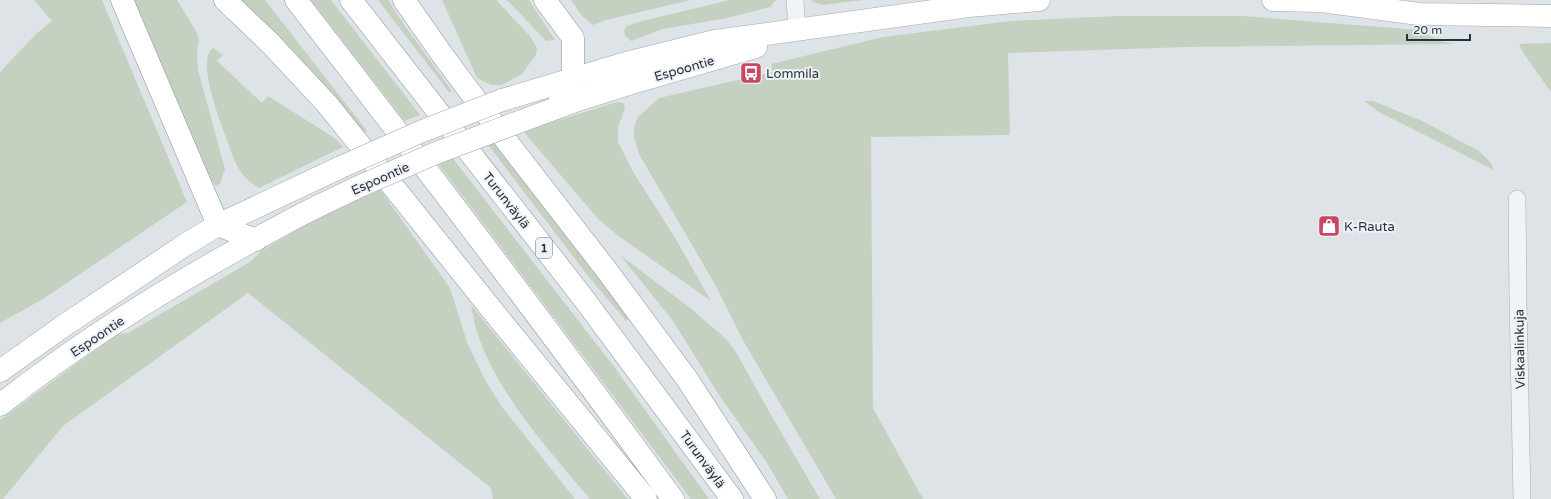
<svg xmlns="http://www.w3.org/2000/svg" width="1551" height="499" font-family="'Varela Round',sans-serif">
	<style>
		.green { fill: #c5d1c0 }
		.lines { fill: none; stroke-linecap: round; stroke-linejoin: round }
		.minor-casing { stroke: #a4aab1; stroke-width: 18 }
		.primary-casing { stroke: #9ea8b3; stroke-width: 23 }
		.motorway-casing { stroke: #86919d; stroke-width: 23 }
		.minor { stroke: #f1f3f6; stroke-width: 17 }
		.primary { stroke: #fff; stroke-width: 22 }
		.motorway { stroke: #fff; stroke-width: 22 }
		.primary-bridge-casing { stroke: #9ea8b3; stroke-width: 23; stroke-linecap: butt }
		.primary-bridge { stroke: #fff; stroke-width: 22 }
		.labels { text-anchor: middle; stroke-width: 4; stroke-linejoin: round; paint-order: stroke }
		.shield { fill: #eef1f5; stroke: #636b75; stroke-width: 1 }
		.shield-label { font-size: 12px; font-weight: bold; fill: #28313e }
		.street-label { font-size: 13px; fill: #28313e; stroke: #eef1f5 }
		.poi-label { font-size: 13px; fill: #28313e; stroke: #eef1f5; text-anchor: start }
	</style>
	<rect width="100%" height="100%" fill="#dee3e7"/>
	<g class="green">
		<path d="M34,0H102L187,202L43,299L0,323V72L36,34L52,21Z"/>
		<path d="M132,0H177L196,31L199,40L197,52L198,70L225,169L220,184L216,186L210,179Z"/>
		<path d="M240,0H265L367,131L362,133L298,56Z"/>
		<path d="M311,0H331L420,115L405,121Z"/>
		<path d="M378,0H388L400,19L452,91L449,92Z"/>
		<path d="M442,0H496L530,36L537,48L536,55L522,74L502,85H491L477,78Z"/>
		<path d="M507,0H529L555,40L546,41Z"/>
		<path d="M571,0H691L606,20L593,25L582,16Z"/>
		<path d="M730,0H776L770,7L727,18L663,29L631,41L625,36L624,30L627,26L642,21Z"/>
		<path d="M811,0H864L822,5L813,2Z"/>
		<path d="M1117,16H1243L1419,30L1437,40L1454,44L1186,47L1008,53L1010,135L871,137L873,408L923,499H836L744,342L716,286L639,154L634,137V127L638,117L659,98L773,72L771,64L883,37L1010,21Z"/>
		<path d="M1551,43V92L1524,54L1519,44Z"/>
		<path d="M213,48L223,55L217,61L262,103L268,96L336,139L343,147L259,188C247,181 239,172 234,159C225,135 205,85 207,62C207,56 209,52 213,48Z"/>
		<path d="M1364,101H1373L1422,121L1479,151L1491,163L1494,170L1379,112Z"/>
		<path d="M617,102L623,103L625,109L618,127V142L632,170L677,241L711,301L620,237L599,220L523,131Z"/>
		<path d="M493,139L628,314L629,319L626,321L588,276L486,142Z"/>
		<path d="M451,156L615,368L709,499H691L437,162Z"/>
		<path d="M377,185L450,288L467,342L484,378L502,407L575,499H493L491,488L248,293L63,426L3,499H0V420L117,334L128,333L250,262L261,251L362,191Z"/>
		<path d="M620,255L689,307L725,338L736,352L771,415L820,499H788L767,463L717,392L673,321Z"/>
		<path d="M471,305L628,499H590C548,449 496,393 476,329C474,322 473,313 471,305Z"/>
	</g>
	<g class="lines">
		<g class="minor-casing">
			<g id="minor">
				<path d="M795,0L797,31"/>
				<path d="M1517,199L1518,299L1522,499"/>
			</g>
		</g>
		<g class="primary-casing">
			<g id="primary">
				<path d="M1273,0L1321,1L1419,14L1551,16"/>
				<path d="M502,100L626,63L715,41L969,6L1039,0"/>
				<path d="M519,122L578,100L632,83L756,47"/>
				<path d="M0,371L62,327L188,243L218,225L341,167"/>
				<path d="M0,405C87,336 184,277 282,225C306,211 332,200 358,187"/>
			</g>
		</g>
		<g class="motorway-casing">
			<g id="motorway">
				<path d="M122,0L218,225L256,240"/>
				<path d="M225,0L270,43L327,104L496,315L646,499"/>
				<path d="M296,0C424,165 550,331 673,499"/>
				<path d="M351,0L584,299L732,499"/>
				<path d="M404,0L441,53L508,143L608,272L687,379L765,499"/>
				<path d="M545,0L573,38V79L556,108"/>
			</g>
		</g>
		<use href="#minor" class="minor"/>
		<use href="#primary" class="primary"/>
		<use href="#motorway" class="motorway"/>
		<g class="primary-bridge-casing">
			<g id="primary-bridge">
				<path d="M341,167L420,132L502,100"/>
				<path d="M358,187L436,153L519,122"/>
			</g>
		</g>
		<use href="#primary-bridge" class="primary-bridge"/>
	</g>
	<defs>
		<g id="bus-square" transform="scale(1.15)"><rect x="-9" y="-9" width="18" height="18" rx="4" fill="#c94764" stroke="#eef1f5"/><path d="M-5-6H5V4H4V6H2V4H-2V6H-4V4H-5ZM-3.5-4V0h7V-4ZM-3.5 1.2v1.5H-2V1.2ZM2 1.2v1.5H3.5V1.2Z" fill="#fff"/></g>
		<g id="shop-square" transform="scale(1.15)"><rect x="-9" y="-9" width="18" height="18" rx="4" fill="#c94764" stroke="#eef1f5"/><path d="M-5-2.5h2.3a2.7 3.5 0 0 1 5.4 0H5L5.5 6h-11ZM-1.5-2.5h3a1.5 2.3 0 0 0-3 0Z" fill="#fff"/></g>
	</defs>
	<g fill-rule="evenodd">
		<use href="#bus-square" x="751" y="73"/>
		<use href="#shop-square" x="1329" y="226"/>
	</g>
	<g class="labels">
		<rect class="shield" x="536" y="238" width="16" height="20" rx="3"/>
		<g class="shield-label">
			<text x="544" y="252">1</text>
		</g>
		<g class="street-label">
			<text transform="translate(684 68) rotate(-16)" y="5">Espoontie</text>
			<text transform="translate(380 178) rotate(-24)" y="5">Espoontie</text>
			<text transform="translate(507 200) rotate(52)" y="5">Turunväylä</text>
			<text transform="translate(97 336) rotate(-34)" y="5">Espoontie</text>
			<text transform="translate(1519 349) rotate(-91)" y="5">Viskaalinkuja</text>
			<text transform="translate(703 459) rotate(54)" y="5">Turunväylä</text>
		</g>
		<g class="poi-label">
			<text x="766" y="78">Lommila</text>
			<text x="1344" y="231">K-Rauta</text>
		</g>
	</g>
	<path d="M1407 34v6h63v-6" fill="none" stroke="#28313e" stroke-width="2"/>
	<text x="1413" y="34" font-size="12" fill="#28313e" stroke="#eef1f5" stroke-width="3" paint-order="stroke">20 m</text>
</svg>
